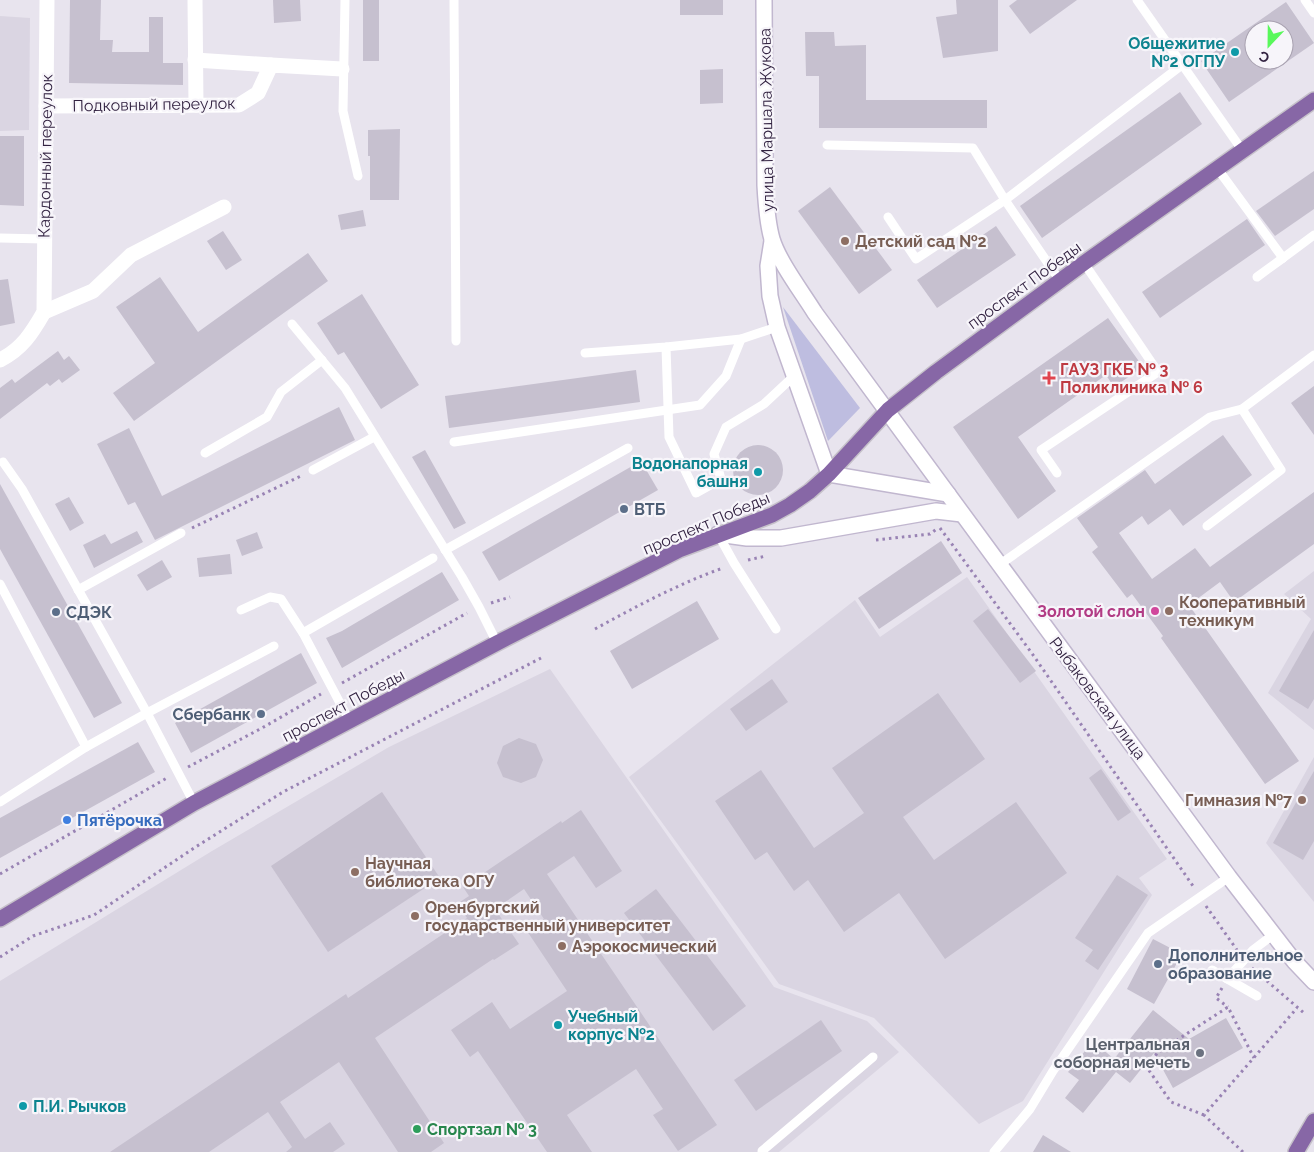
<svg xmlns="http://www.w3.org/2000/svg" width="1314" height="1152" font-family="Raleway,sans-serif">
	<style>
		.built { fill: #dad5e2 }
		.green { fill: #bebde0 }
		.building { fill: #c6c0cf; fill-rule: evenodd }
		.lines { fill: none; stroke-linecap: round; stroke-linejoin: round }
		.secondary-casing { stroke: #c1b7cf; stroke-width: 18 }
		.primary-casing { stroke: #c6c1ca; stroke-width: 18 }
		.path { stroke: #9983b4; stroke-width: 3; stroke-dasharray: 2.5 4; stroke-linecap: butt }
		.lane { stroke: #fff; stroke-width: 9 }
		.street { stroke: #fff; stroke-width: 15 }
		.secondary { stroke: #fff; stroke-width: 15 }
		.primary { stroke: #8767a6; stroke-width: 15 }
		.culture-dot { fill: #0f9aa8; stroke: #f7f5fa; stroke-width: 2 }
		.education-dot { fill: #8d6e63; stroke: #f7f5fa; stroke-width: 2 }
		.health-dot { fill: #e0444e; stroke: #f7f5fa; stroke-width: 2 }
		.service-dot { fill: #5c6f8a; stroke: #f7f5fa; stroke-width: 2 }
		.hotel-dot { fill: #d1479c; stroke: #f7f5fa; stroke-width: 2 }
		.shop-dot { fill: #3f7fe0; stroke: #f7f5fa; stroke-width: 2 }
		.worship-dot { fill: #6b7280; stroke: #f7f5fa; stroke-width: 2 }
		.leisure-dot { fill: #2e9e5b; stroke: #f7f5fa; stroke-width: 2 }
		.labels { text-anchor: middle; stroke-width: 4.5; stroke-linejoin: round; paint-order: stroke }
		.culture-label { font-size: 16px; font-weight: bold; fill: #0d838f; stroke: #f7f5fa; text-anchor: end }
		.street-label { font-size: 16px; fill: #322241; stroke: #f7f5fa }
		.education-label { font-size: 16px; font-weight: bold; fill: #785e54; stroke: #f7f5fa; text-anchor: start }
		.health-label { font-size: 16px; font-weight: bold; fill: #be3a42; stroke: #f7f5fa; text-anchor: start }
		.service-label { font-size: 16px; font-weight: bold; fill: #4e5e75; stroke: #f7f5fa; text-anchor: start }
		.hotel-label { font-size: 16px; font-weight: bold; fill: #b23c85; stroke: #f7f5fa; text-anchor: end }
		.shop-label { font-size: 16px; font-weight: bold; fill: #366cbe; stroke: #f7f5fa; text-anchor: start }
		.worship-label { font-size: 16px; font-weight: bold; fill: #5b616d; stroke: #f7f5fa; text-anchor: end }
		.leisure-label { font-size: 16px; font-weight: bold; fill: #27864d; stroke: #f7f5fa; text-anchor: start }
	</style>
	<rect width="100%" height="100%" fill="#e8e4ee"/>
	<g class="built">
		<path d="M0,16L30,18L29,130L0,131Z"/>
		<path d="M1314,571V730L1268,693L1311,619L1284,594Z"/>
		<path d="M967,577L1167,859L1139,878L1152,895L1023,1101L979,1124L874,1018L779,984L629,777L855,600L880,637Z"/>
		<path d="M550,669L774,987L867,1021L899,1052L779,1152H0V981L212,851L389,747Z"/>
		<path d="M1314,757V902L1266,843Z"/>
	</g>
	<path class="green" d="M783,307L860,408L828,441Z"/>
	<g class="building">
		<path d="M70,0H101L100,40H113L112,52H149V17H163V63H183V85L69,83Z"/>
		<path d="M273,0H300L301,21L274,23Z"/>
		<rect x="363" y="0" width="16" height="61"/>
		<rect x="680" y="0" width="43" height="15"/>
		<path d="M956,0H998V51L943,58L936,17L957,14Z"/>
		<path d="M1017,0H1077L1030,34L1009,6Z"/>
		<path d="M1286,2L1314,43L1229,102L1201,61ZM1254,30H1284V60H1254Z"/>
		<path d="M805,32H834L835,46L866,45V100H987V128H819V76H806Z"/>
		<path d="M723,69V103L700,104V70Z"/>
		<path d="M1180,92L1202,124L1042,238L1020,206Z"/>
		<path d="M400,129L399,200H370V156H368V130Z"/>
		<path d="M0,136H24V206L0,205Z"/>
		<path d="M1314,171V209L1275,236L1256,211Z"/>
		<path d="M830,187L892,270L859,294L798,211Z"/>
		<path d="M363,210L366,226L341,230L338,215Z"/>
		<path d="M1247,219L1265,245L1160,318L1142,292Z"/>
		<path d="M996,226L1016,255L937,308L917,280Z"/>
		<path d="M223,231L242,260L226,270L207,241Z"/>
		<path d="M308,253L328,281L134,421L113,393L155,363L116,307L160,277L198,332Z"/>
		<path d="M8,279L15,323L0,326V280Z"/>
		<path d="M362,294L419,385L381,409L344,352L338,355L317,323Z"/>
		<path d="M1108,318L1143,367L1114,387L1106,375L1018,437L1056,491L1018,519L953,427Z"/>
		<path d="M58,351L64,360L69,356L80,370L62,383L59,379L50,386L47,383L0,419V388L12,379L15,383Z"/>
		<path d="M636,370L640,402L449,428L445,396Z"/>
		<path d="M1314,386V435L1291,403Z"/>
		<path d="M339,407L355,440L155,540L135,502L128,505L97,444L129,428L162,496Z"/>
		<path d="M1223,435L1252,475L1183,526L1170,509L1148,525L1142,516L1119,533L1152,579L1195,548L1210,567L1314,492V544L1234,602L1220,582L1189,605L1299,761L1265,784L1161,638L1163,636L1132,594L1127,598L1092,552L1098,547L1077,518L1145,470L1155,484Z"/>
		<circle cx="758" cy="470" r="25"/>
		<path d="M425,450L466,523L454,529L412,457Z"/>
		<path d="M641,461L658,490L499,581L482,552Z"/>
		<path d="M0,484L122,703L94,718L0,549Z"/>
		<path d="M69,497L84,523L70,531L55,504Z"/>
		<path d="M137,531L143,542L94,568L83,545L105,534L111,544Z"/>
		<path d="M257,532L263,548L242,556L236,540Z"/>
		<path d="M941,541L962,573L879,629L858,598Z"/>
		<path d="M230,554L232,574L199,577L197,558Z"/>
		<path d="M162,560L172,577L147,591L137,575Z"/>
		<path d="M442,572L459,600L342,668L326,638L342,631Z"/>
		<path d="M697,601L719,639L632,689L610,651Z"/>
		<path d="M988,609L1036,671L1020,683L973,621Z"/>
		<path d="M1314,630V699L1308,709L1279,691Z"/>
		<path d="M301,653L317,683L191,753L175,723Z"/>
		<path d="M772,679L788,702L746,731L730,709Z"/>
		<path d="M938,693L985,759L903,817L934,860L1016,802L1067,873L945,959L899,893L844,932L808,880L794,891L767,852L755,860L715,801L761,770L814,848L864,813L832,768Z"/>
		<path d="M519,738L536,744L543,760L536,777L521,783L503,777L497,763L503,746Z"/>
		<path d="M138,742L155,772L0,858V818Z"/>
		<path d="M1101,769L1131,812L1118,821L1089,778Z"/>
		<path d="M1314,771V841L1303,860L1273,843Z"/>
		<path d="M382,792L440,878L328,952L271,866Z"/>
		<path d="M581,810L622,871L596,888L574,856L547,874L717,1125L678,1151L653,1115L663,1109L636,1069L567,1115L592,1152H547L478,1051L470,1057L451,1030L492,1002L510,1029L567,991L527,931L544,919L524,889L495,909L519,944L494,960L493,959L375,1038L444,1143L431,1152H398L339,1062L280,1102L305,1139L330,1122L345,1144L333,1152H286L292,1147L268,1112L209,1152H110L346,994L348,998L467,918L457,904L469,896L463,887L561,821L562,823Z"/>
		<path d="M1117,875L1148,895L1098,970L1085,961L1093,950L1075,938Z"/>
		<path d="M656,889L746,1006L713,1031L624,913Z"/>
		<path d="M1153,939L1182,954L1154,1004L1127,989Z"/>
		<path d="M1153,1010L1189,1039L1226,1018L1243,1048L1173,1088L1154,1053L1130,1083L1116,1072L1083,1113L1065,1098L1079,1080L1068,1072L1093,1041L1114,1059Z"/>
		<path d="M821,1020L842,1051L756,1111L734,1080Z"/>
		<path d="M1043,1135L1071,1152H1033Z"/>
	</g>
	<g class="lines">
		<g class="secondary-casing">
			<g id="secondary">
				<path d="M764,0L765,185C766,203 767,222 772,239C779,262 802,292 815,313L1229,877L1294,961L1314,982"/>
				<path d="M772,241L768,266L770,296L777,327L829,474L948,494"/>
				<path d="M718,534L747,538H781L936,511L962,514"/>
			</g>
		</g>
		<g class="primary-casing">
			<g id="primary">
				<path d="M0,919L194,803L497,643L679,550L772,515L790,505L810,491L829,474L888,410L936,372L1084,263L1314,100"/>
				<path d="M1296,1152L1314,1121"/>
			</g>
		</g>
		<g class="path">
			<path d="M192,528L303,475"/>
			<path d="M940,528L1031,652L1193,886"/>
			<path d="M876,540L930,534L938,528"/>
			<path d="M748,560L766,556"/>
			<path d="M491,603L510,597"/>
			<path d="M595,629C637,606 678,584 723,568"/>
			<path d="M342,683L467,613"/>
			<path d="M188,767L262,728L321,694"/>
			<path d="M0,874L167,778"/>
			<path d="M1206,906L1237,950"/>
			<path d="M0,957L33,936L94,915L194,848L283,792L541,658"/>
			<path d="M1252,968L1304,1013"/>
			<path d="M1222,988L1216,998L1228,1007"/>
			<path d="M1204,1115L1171,1102L1148,1069L1157,1053L1228,1007L1254,1058"/>
			<path d="M1243,1152L1204,1115L1297,1008"/>
		</g>
		<g class="lane">
			<path d="M345,0L343,111L358,176"/>
			<path d="M454,0L456,341"/>
			<path d="M1137,0L1242,150"/>
			<path d="M1305,0L1314,13"/>
			<path d="M827,145L973,148L1005,200L916,259L888,217"/>
			<path d="M1217,168L1283,258L1314,235"/>
			<path d="M0,238L44,239"/>
			<path d="M1257,277L1283,258"/>
			<path d="M1060,281L1005,200L1182,65"/>
			<path d="M292,324L345,388L462,577L479,607L497,643"/>
			<path d="M666,347L669,437L696,493L721,479L714,454L726,427L764,404L794,376"/>
			<path d="M585,353L666,347L741,339L777,327"/>
			<path d="M454,442L700,405L726,376L741,339"/>
			<path d="M205,453L267,417L281,392L322,360"/>
			<path d="M3,462L22,489L147,713L194,803"/>
			<path d="M313,470L374,437"/>
			<path d="M1057,473L1041,450L1158,372L1084,263"/>
			<path d="M1207,526L1281,470L1242,409"/>
			<path d="M718,534L734,563L776,629"/>
			<path d="M445,550L628,448"/>
			<path d="M999,565L1210,417L1242,409L1314,355"/>
			<path d="M0,584L86,747"/>
			<path d="M78,590L181,533"/>
			<path d="M241,610L270,597L281,599L303,633L350,722"/>
			<path d="M303,633L433,558"/>
			<path d="M0,802L86,747L147,713L274,646"/>
			<path d="M1212,970L1257,996"/>
			<path d="M1227,979L1253,950L1274,934"/>
			<path d="M763,1152L762,1151L873,1057"/>
			<path d="M994,1152L1030,1109L1053,1071L1148,933L1229,877"/>
		</g>
		<g class="street">
			<path d="M195,0L196,105"/>
			<path d="M195,60L271,65"/>
			<path d="M46,106L239,105L258,93L271,65L342,69"/>
			<path d="M44,312L93,291L131,255L224,207"/>
			<path d="M0,360C22,349 32,333 44,312L47,0"/>
		</g>
		<use href="#secondary" class="secondary"/>
		<use href="#primary" class="primary"/>
	</g>
	<g class="culture-dot">
		<circle cx="1235" cy="52" r="5"/>
		<circle cx="758" cy="472" r="5"/>
		<circle cx="558" cy="1025" r="5"/>
		<circle cx="23" cy="1106" r="5"/>
	</g>
	<g class="education-dot">
		<circle cx="845" cy="241" r="5"/>
		<circle cx="1169" cy="611" r="5"/>
		<circle cx="1302" cy="800" r="5"/>
		<circle cx="355" cy="872" r="5"/>
		<circle cx="415" cy="916" r="5"/>
		<circle cx="562" cy="946" r="5"/>
	</g>
	<path class="health-dot" d="M1046.5 370.5h5v5h5v5h-5v5h-5v-5h-5v-5h5z"/>
	<g class="service-dot">
		<circle cx="624" cy="509" r="5"/>
		<circle cx="56" cy="612" r="5"/>
		<circle cx="261" cy="714" r="5"/>
		<circle cx="1158" cy="964" r="5"/>
	</g>
	<circle class="hotel-dot" cx="1155" cy="611" r="5"/>
	<circle class="shop-dot" cx="67" cy="820" r="5"/>
	<circle class="worship-dot" cx="1200" cy="1053" r="5"/>
	<circle class="leisure-dot" cx="417" cy="1129" r="5"/>
	<g class="labels">
		<g class="culture-label">
			<text x="1225" y="49">Общежитие<tspan x="1225" dy="18">№2 ОГПУ</tspan></text>
			<text x="748" y="469">Водонапорная<tspan x="748" dy="18">башня</tspan></text>
			<text x="568" y="1022" text-anchor="start">Учебный<tspan x="568" dy="18">корпус №2</tspan></text>
			<text x="33" y="1112" text-anchor="start">П.И. Рычков</text>
		</g>
		<g class="street-label">
			<text transform="translate(154 104) rotate(-1)" y="6">Подковный переулок</text>
			<text transform="translate(766 120) rotate(-91)" y="6">улица Маршала Жукова</text>
			<text transform="translate(45 156) rotate(-89)" y="6">Кардонный переулок</text>
			<text transform="translate(1024 285) rotate(-36)" y="6">проспект Победы</text>
			<text transform="translate(706 523) rotate(-23)" y="6">проспект Победы</text>
			<text transform="translate(1098 698) rotate(53)" y="6">Рыбаковская улица</text>
			<text transform="translate(343 705) rotate(-28)" y="6">проспект Победы</text>
		</g>
		<g class="education-label">
			<text x="855" y="247">Детский сад №2</text>
			<text x="1179" y="608">Кооперативный<tspan x="1179" dy="18">техникум</tspan></text>
			<text x="1292" y="806" text-anchor="end">Гимназия №7</text>
			<text x="365" y="869">Научная<tspan x="365" dy="18">библиотека ОГУ</tspan></text>
			<text x="425" y="913">Оренбургский<tspan x="425" dy="18">государственный университет</tspan></text>
			<text x="572" y="952">Аэрокосмический</text>
		</g>
		<g class="health-label">
			<text x="1060" y="375">ГАУЗ ГКБ № 3<tspan x="1060" dy="18">Поликлиника № 6</tspan></text>
		</g>
		<g class="service-label">
			<text x="634" y="515">ВТБ</text>
			<text x="66" y="618">СДЭК</text>
			<text x="251" y="720" text-anchor="end">Сбербанк</text>
			<text x="1168" y="961">Дополнительное<tspan x="1168" dy="18">образование</tspan></text>
		</g>
		<g class="hotel-label">
			<text x="1145" y="617">Золотой слон</text>
		</g>
		<g class="shop-label">
			<text x="77" y="826">Пятёрочка</text>
		</g>
		<g class="worship-label">
			<text x="1190" y="1050">Центральная<tspan x="1190" dy="18">соборная мечеть</tspan></text>
		</g>
		<g class="leisure-label">
			<text x="427" y="1135">Спортзал № 3</text>
		</g>
	</g>
	<g transform="translate(1269 45) rotate(202)"><circle r="24" fill="#f7f5fa" stroke="#a8a1b0"/>
	<path d="M0-4L9 19L0 12L-9 19Z" fill="#59f85b"/>
	<text y="-8" font-size="14" font-weight="bold" text-anchor="middle" fill="#322241">С</text>
	</g>
</svg>
